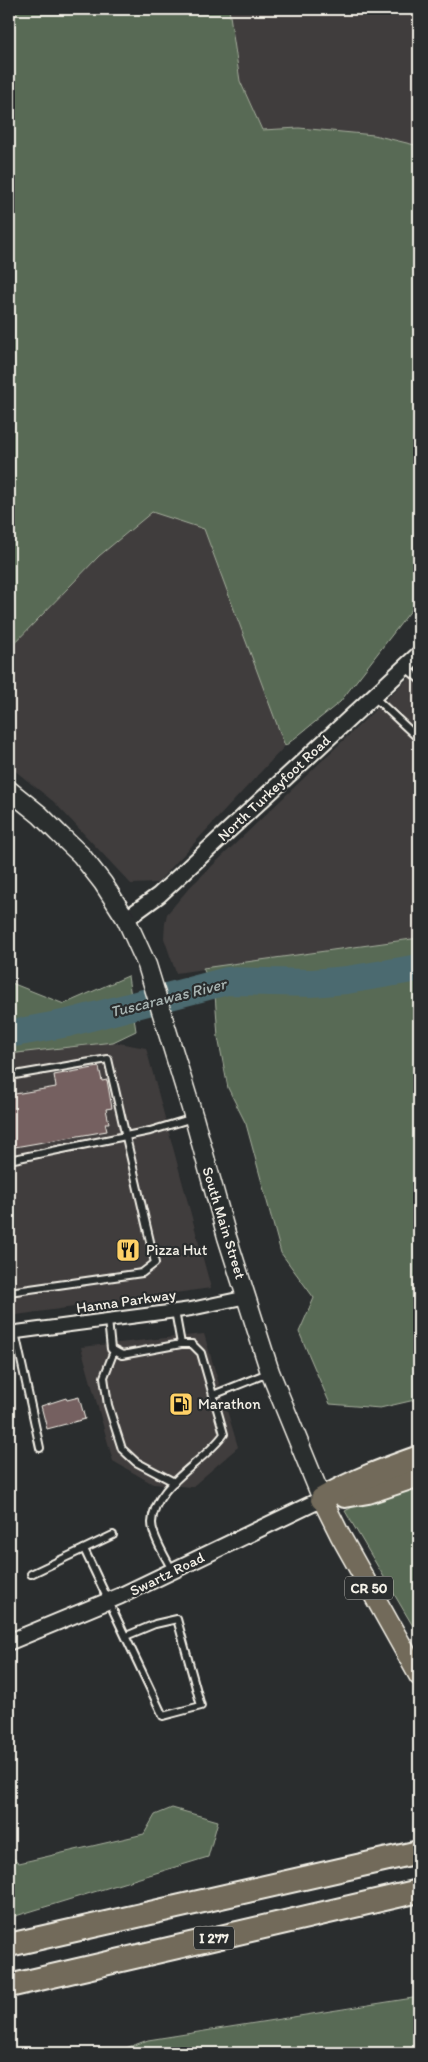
<svg xmlns="http://www.w3.org/2000/svg" width="428" height="2062" font-family="Itim,sans-serif">
	<style>
		.built { fill: #403d3d }
		.green { fill: #596b54; stroke: #a6ae9e }
		.lines { fill: none; stroke-linecap: round; stroke-linejoin: round }
		.river { stroke: #4c6a6f; stroke-width: 28 }
		.building { fill: #756161; stroke: #f4f1e8 }
		.service-casing { stroke: #f4f1e8; stroke-width: 10 }
		.minor-casing { stroke: #f4f1e8; stroke-width: 16 }
		.tertiary-casing { stroke: #f4f1e8; stroke-width: 19 }
		.secondary-casing { stroke: #f4f1e8; stroke-width: 21 }
		.primary-casing { stroke: #f4f1e8; stroke-width: 22 }
		.motorway-casing { stroke: #f4f1e8; stroke-width: 26 }
		.service { stroke: #2a2d2e; stroke-width: 6 }
		.minor { stroke: #2a2d2e; stroke-width: 12 }
		.tertiary { stroke: #2a2d2e; stroke-width: 15 }
		.secondary { stroke: #2a2d2e; stroke-width: 18 }
		.primary { stroke: #726b5a; stroke-width: 19 }
		.motorway { stroke: #726b5a; stroke-width: 22 }
		.labels { text-anchor: middle; stroke-width: 4.5; stroke-linejoin: round; paint-order: stroke }
		.shield { fill: #2a2d2e; stroke: #b7b6b0; stroke-width: 1 }
		.shield-label { font-size: 14px; font-weight: bold; fill: #f4f1e8 }
		.street-label { font-size: 15px; fill: #f4f1e8; stroke: #2a2d2e }
		.poi-label { font-size: 15px; fill: #f4f1e8; stroke: #2a2d2e; text-anchor: start }
		.water-label { font-size: 16px; font-style: italic; fill: #a8b4b2; stroke: #2a2d2e }
	</style>
	<rect width="100%" height="100%" fill="#2a2d2e"/>
	<filter id="ink" filterUnits="userSpaceOnUse"><feTurbulence type="fractalNoise" baseFrequency=".02" numOctaves="2"/><feDisplacementMap in="SourceGraphic" scale="10" xChannelSelector="R" yChannelSelector="G"/><feConvolveMatrix kernelMatrix="1 2 1 2 8 2 1 2 1" color-interpolation-filters="sRGB"/></filter>
	<g filter="url(#ink)">
		<g class="built">
			<path d="M229,9H419V146L374,135L299,128L262,130L240,81Z"/>
			<path d="M152,512L204,529L285,746L157,883L131,884L54,802L9,766V649L99,556Z"/>
			<path d="M419,668V938L176,973L164,938L165,923L167,914L190,887Z"/>
			<path d="M113,1042L146,1048L211,1288L9,1316V1054Z"/>
			<path d="M204,1334L238,1447L192,1487L153,1484L113,1461L81,1347Z"/>
		</g>
		<g class="green">
			<path d="M24,9H229L240,81L262,130L299,128L374,135L419,146V600L340,702L285,746L204,529L152,512L99,556L9,649V16Z"/>
			<path d="M419,938V1399L380,1408L330,1404L299,1332L314,1298L281,1253L246,1124L228,1088L218,1037L215,994L203,968Z"/>
			<path d="M128,976L136,1031L113,1042L9,1054V982L64,1004Z"/>
			<path d="M419,1482V1632L417,1633L345,1511L368,1499Z"/>
			<path d="M172,1808L218,1821L208,1857L9,1918V1854L19,1863L144,1834L155,1815Z"/>
			<path d="M419,1997V2053H112L148,2040Z"/>
		</g>
		<g class="lines">
			<path class="river" d="M9,1034L68,1023L227,981L312,983L347,980L419,968"/>
		</g>
		<g class="building">
			<path d="M99,1067L102,1081L107,1080L112,1108L106,1109L109,1123H105L107,1131L9,1148V1095L56,1087L54,1075Z"/>
			<path d="M79,1397L85,1419L47,1429L41,1406L66,1398L67,1400Z"/>
		</g>
		<g class="lines">
			<g class="service-casing">
				<g id="service">
					<path d="M406,668L419,679"/>
					<path d="M374,697L419,739"/>
					<path d="M9,1076L108,1059L155,1263L142,1273L9,1292"/>
					<path d="M9,1160L150,1131L193,1118"/>
					<path d="M175,1311L181,1344"/>
					<path d="M108,1320L111,1349L122,1355L181,1344H192L201,1353L224,1434C204,1463 153,1485 152,1523C152,1536 166,1558 172,1570"/>
					<path d="M15,1332L40,1448"/>
					<path d="M114,1351L104,1377L108,1405L122,1449L136,1462L174,1482"/>
					<path d="M213,1395L268,1373"/>
					<path d="M84,1549L163,1716L201,1706L177,1619L155,1624L126,1636"/>
					<path d="M31,1574L113,1535"/>
				</g>
			</g>
			<g class="minor-casing">
				<path id="minor" d="M9,1333L191,1309L247,1297"/>
			</g>
			<g class="tertiary-casing">
				<g id="tertiary">
					<path d="M126,919L159,895L419,654"/>
					<path d="M9,1642L120,1596L322,1499"/>
				</g>
			</g>
			<g class="secondary-casing">
				<path id="secondary" d="M9,790L40,815L58,833L81,855L103,883L126,919L147,965L194,1118L227,1237L270,1372L322,1499"/>
			</g>
			<g class="primary-casing">
				<path id="primary" d="M322,1499L340,1535L419,1676"/>
			</g>
			<g class="motorway-casing">
				<g id="motorway">
					<path d="M345,1496L368,1492L419,1475"/>
					<path d="M322,1499C353,1481 385,1469 419,1457"/>
					<path d="M9,1945L419,1852"/>
					<path d="M9,1986L419,1891"/>
				</g>
			</g>
			<use href="#service" class="service"/>
			<use href="#minor" class="minor"/>
			<use href="#tertiary" class="tertiary"/>
			<use href="#secondary" class="secondary"/>
			<use href="#primary" class="primary"/>
			<use href="#motorway" class="motorway"/>
		</g>
	</g>
	<defs>
		<g id="restaurant-square" transform="scale(1.25)"><rect x="-9" y="-9" width="18" height="18" rx="4" fill="#ffd166" stroke="#2a2d2e"/><path d="M-5-6h1v4h1v-4h1v4h1v-4h1v5L-1.5 .5V6h-2V.5L-5-1ZM5-6V6H3V1.5H1.5Q1.5-4 5-6Z" fill="#111"/></g>
		<g id="fuel-square" transform="scale(1.25)"><rect x="-9" y="-9" width="18" height="18" rx="4" fill="#ffd166" stroke="#2a2d2e"/><path d="M-5.5-6h7V0h2V4h1.3V-2.5L3-4.5l.8-.8L6-3V5H2.5V1h-1V6h-7ZM-4.2-4.7v3.2H.2V-4.7Z" fill="#111"/></g>
	</defs>
	<g fill-rule="evenodd">
		<use href="#restaurant-square" x="128" y="1250"/>
		<use href="#fuel-square" x="181" y="1404"/>
	</g>
	<g class="labels">
		<g class="shield">
			<rect x="345" y="1576.5" width="48" height="23" rx="4"/>
			<rect x="194" y="1926.5" width="40" height="23" rx="4"/>
		</g>
		<g class="shield-label">
			<text x="369" y="1593">CR 50</text>
			<text x="214" y="1943">I 277</text>
		</g>
		<g class="street-label">
			<text transform="translate(274 788) rotate(-43)" y="5">North Turkeyfoot Road</text>
			<text transform="translate(224 1223) rotate(73)" y="5">South Main Street</text>
			<text transform="translate(126 1301) rotate(-8)" y="5">Hanna Parkway</text>
			<text transform="translate(167 1574) rotate(-26)" y="5">Swartz Road</text>
		</g>
		<g class="poi-label">
			<text x="146" y="1255">Pizza Hut</text>
			<text x="198" y="1409">Marathon</text>
		</g>
		<g class="water-label">
			<text transform="translate(168 997) rotate(-14)" y="6">Tuscarawas River</text>
		</g>
	</g>
	<rect width="428" height="2062" fill="none" stroke="#2a2d2e" stroke-width="30"/>
	<rect x="15" y="15" width="398" height="2032" fill="none" stroke="#f4f1e8" stroke-width="2" filter="url(#ink)"/>
</svg>
